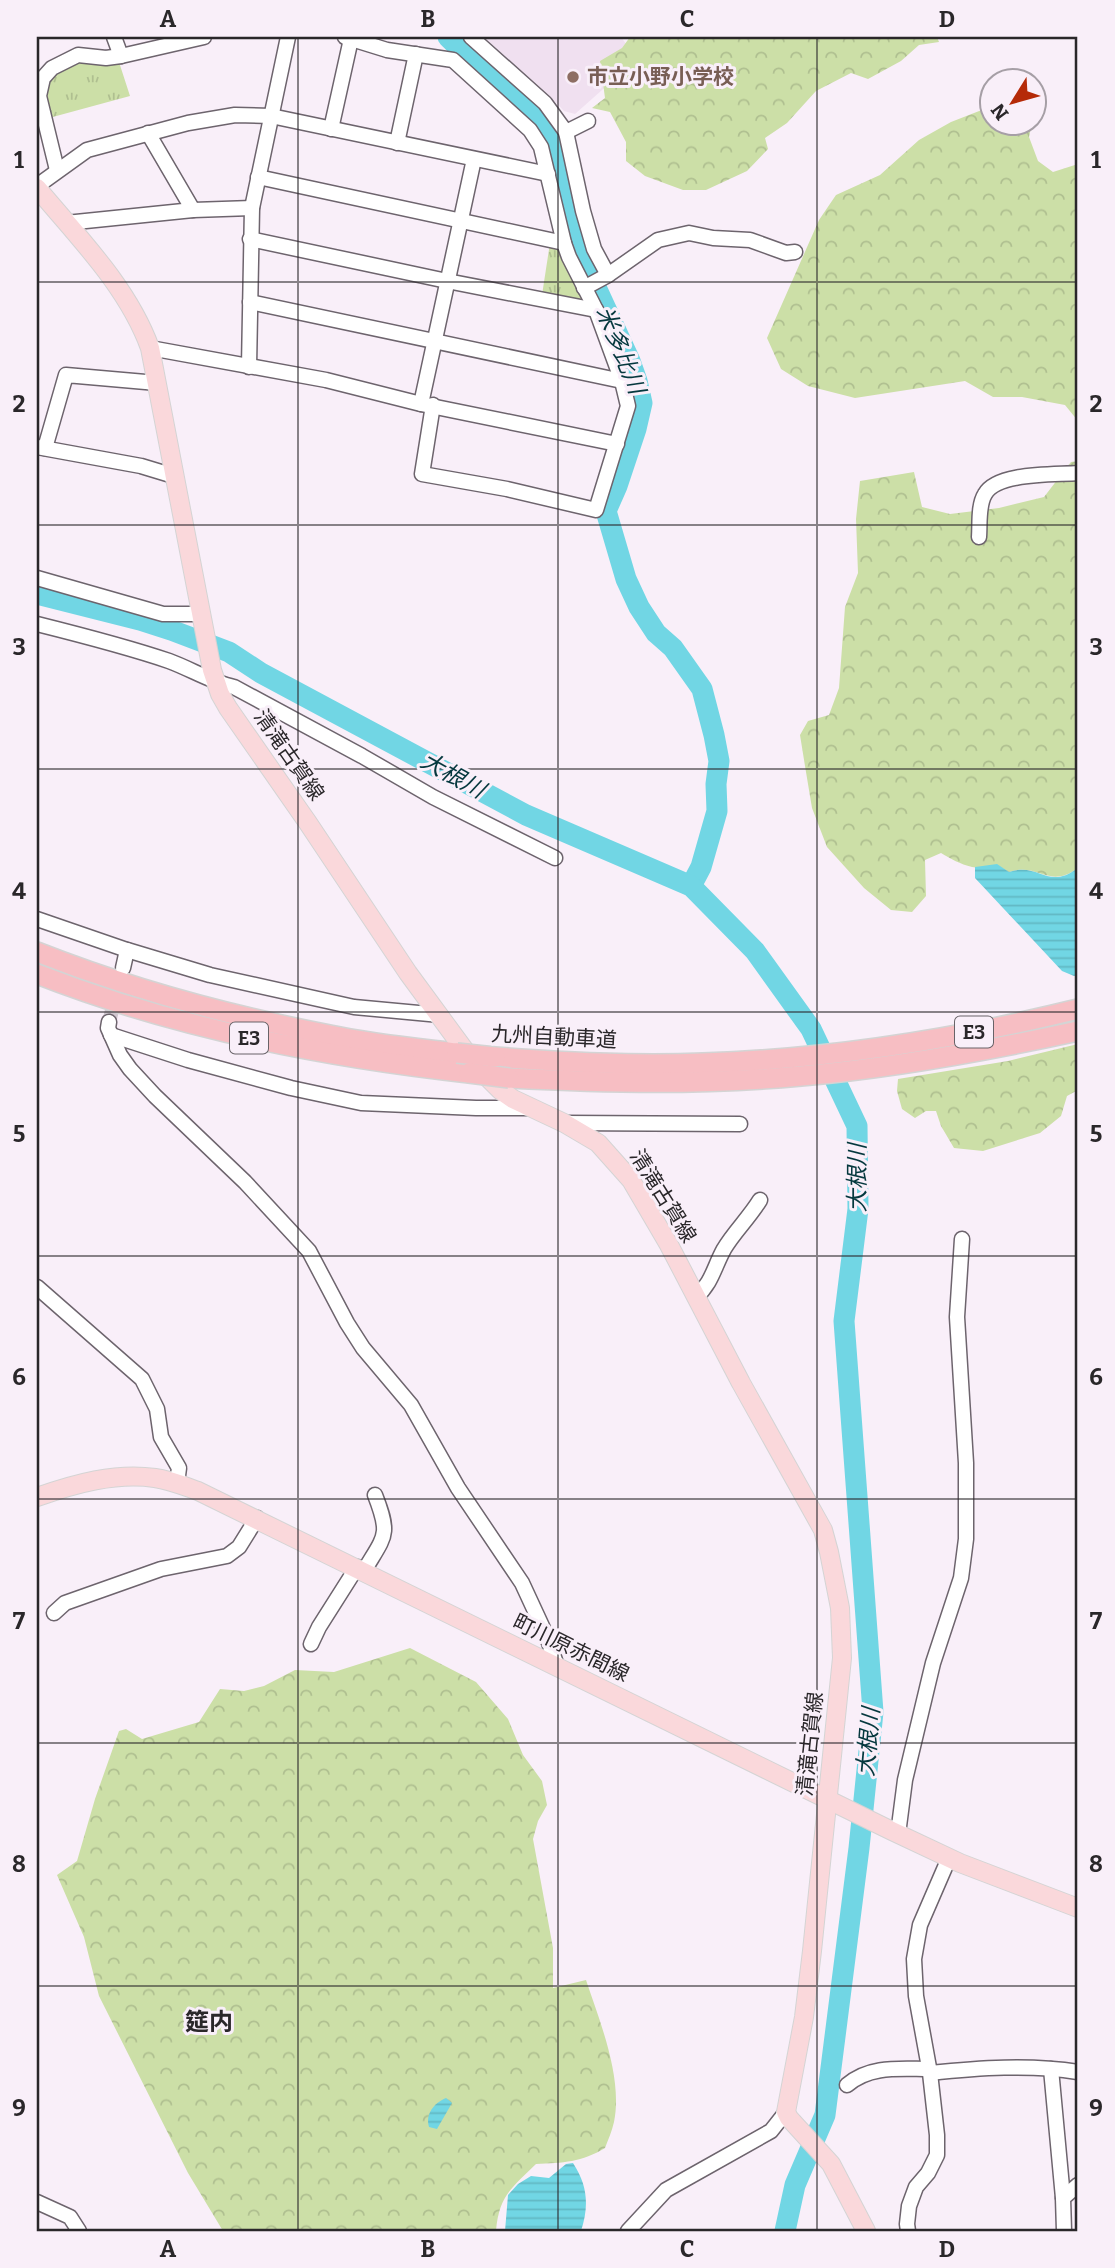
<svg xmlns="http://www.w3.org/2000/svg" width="1115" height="2268" font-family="Bitter,'Noto Sans JP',serif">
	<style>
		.built { fill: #f0e0f0 }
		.grass { fill: url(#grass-tufts) }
		.forest { fill: url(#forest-crowns) }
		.water { fill: url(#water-rules) }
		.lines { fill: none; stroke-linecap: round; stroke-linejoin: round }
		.river { stroke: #71d6e4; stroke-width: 21 }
		.minor-tunnel { stroke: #d0c7d0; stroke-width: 14; stroke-dasharray: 14 7; stroke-linecap: butt }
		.minor-casing { stroke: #6d646d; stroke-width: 17 }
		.major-casing { stroke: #d4d4d4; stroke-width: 20 }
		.highway-casing { stroke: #d4d4d4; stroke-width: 22 }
		.minor { stroke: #fff; stroke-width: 14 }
		.major { stroke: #fad8db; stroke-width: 18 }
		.highway { stroke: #f7bec3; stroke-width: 19 }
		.highway-bridge-casing { stroke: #d4d4d4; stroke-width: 22; stroke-linecap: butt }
		.highway-bridge { stroke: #f7bec3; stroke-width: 19 }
		.grid { fill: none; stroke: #2a272a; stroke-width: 2; stroke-opacity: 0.55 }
		.education-dot { fill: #8d6e63; stroke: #f9eff9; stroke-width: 2.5 }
		.labels { text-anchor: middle; stroke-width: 6; stroke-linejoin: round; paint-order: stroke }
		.shield { fill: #f9eff9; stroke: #686368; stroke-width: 2 }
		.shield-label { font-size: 19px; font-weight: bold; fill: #2a272a }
		.education-label { font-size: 21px; font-weight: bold; fill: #785e54; stroke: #f9eff9; text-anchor: start }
		.street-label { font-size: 21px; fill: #2a272a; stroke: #f9eff9 }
		.water-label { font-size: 23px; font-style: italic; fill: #05383e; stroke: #f9eff9 }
		.quarter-label { font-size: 24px; font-weight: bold; fill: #2a272a; stroke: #f9eff9 }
		.neatline { fill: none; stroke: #2a272a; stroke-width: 2.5 }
		.grid-label { font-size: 23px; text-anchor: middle; font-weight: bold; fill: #2a272a }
	</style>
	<defs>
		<pattern id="grass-tufts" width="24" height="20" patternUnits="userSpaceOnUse" patternTransform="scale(1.75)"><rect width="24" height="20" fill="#ccdfa7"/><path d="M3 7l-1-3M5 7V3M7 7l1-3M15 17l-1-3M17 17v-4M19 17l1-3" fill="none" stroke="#afbf90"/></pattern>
		<pattern id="forest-crowns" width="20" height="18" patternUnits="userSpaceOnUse" patternTransform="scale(1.75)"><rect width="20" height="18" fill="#ccdfa7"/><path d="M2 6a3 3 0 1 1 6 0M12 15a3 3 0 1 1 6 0" fill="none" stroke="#afbf90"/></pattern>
		<pattern id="water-rules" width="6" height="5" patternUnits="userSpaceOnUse" patternTransform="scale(1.75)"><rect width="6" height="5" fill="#71d6e4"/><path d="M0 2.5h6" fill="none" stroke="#62b8c4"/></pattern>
	</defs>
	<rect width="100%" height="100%" fill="#f9eff9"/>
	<path class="built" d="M484,37H621L637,59L575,114L564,111L549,95Z"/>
	<g class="grass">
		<path d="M81,58L119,62L130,96L49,118C39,75 46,80 81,58Z"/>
		<path d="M550,243L560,245L588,303L542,295Z"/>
	</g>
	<g class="forest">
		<path d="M630,37H937L939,42L919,45L901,61L868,79L851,73L816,91L787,123L765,138L768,149L747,171L706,190H683L645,176L626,161V142L610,112L592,108L605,98L600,61L622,48Z"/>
		<path d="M992,106V122L1032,123L1029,137L1038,161L1053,172L1078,164V421L1065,405L1022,397H993L965,381L855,398L808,386L781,369L767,338L819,220L836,195L880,175L919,140L951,122Z"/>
		<path d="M1078,461V868C1048,890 1039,862 1009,872C990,860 990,870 972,867C960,864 951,859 941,853L925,860L926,896L912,912L891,910L864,888L827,847L812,808L805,766L800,735L808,721L829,715L839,688L845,607L858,573L856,519L860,481L914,472L922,507L950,514L999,508L1044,497L1071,462Z"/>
		<path d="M1078,1044V1090L1067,1096L1061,1116L1040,1133L983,1151L954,1148L941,1126L936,1111H926L915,1118L902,1109L897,1091L898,1079L1008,1061Z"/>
		<path d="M410,1648L476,1682L508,1719L523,1755L542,1781L547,1805L538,1821L533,1839L553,1948V1988L586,1980C600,2022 623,2078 614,2122C612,2131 608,2140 605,2148C582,2162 563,2163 536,2164C512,2188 499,2195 496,2231H223L188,2173L99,1996L84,1937L57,1875L77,1861L95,1799L119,1731L126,1729L142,1739L199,1722L220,1689L244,1691L264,1686L295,1670L334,1672Z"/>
	</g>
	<g class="water">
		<path d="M997,864L1009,872C1040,862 1047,891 1078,868V975L1074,976L1062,971L975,878V867Z"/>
		<path d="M446,2098L452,2103L437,2129L429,2127C425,2114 434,2103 446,2098Z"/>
		<path d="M573,2163C588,2186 589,2206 581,2231H505L508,2195L518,2184L531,2176L549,2178L566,2164Z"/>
	</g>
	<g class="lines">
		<g class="river">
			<path d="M448,37L497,85L534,113L548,135L560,164L565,197L582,257L630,361L637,381L642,403L636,429L617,486L606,511L626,579L639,607L656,633L673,648L702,689L714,735L719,761L716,784L717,811L701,867L691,886"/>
			<path d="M37,594L140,620L171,630L229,652L261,673L526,815L691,886L755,951L811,1029L857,1126L858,1209L844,1321L873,1712L859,1848L825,2115L795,2185L785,2231"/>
		</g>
		<path class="minor-tunnel" d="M109,1022L122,972"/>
		<g class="minor-casing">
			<g id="minor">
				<path d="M114,37L121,56"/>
				<path d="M345,37L387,50L453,60L530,130L541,147L564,243L569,257L596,310L622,381L628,406L596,510L507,489L422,474L433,405"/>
				<path d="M471,37L545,103L566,132L583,211L594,249L608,275"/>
				<path d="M331,129L351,39"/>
				<path d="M566,132L588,121"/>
				<path d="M148,133L193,210"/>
				<path d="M397,143L416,54"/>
				<path d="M57,170L39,96L43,78L52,68L78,55L106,58L121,56L204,37"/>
				<path d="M258,177L564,243"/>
				<path d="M37,186L87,150L188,123L235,115L271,116L548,174"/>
				<path d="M66,223L193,210L252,208"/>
				<path d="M250,239L447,281L596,310"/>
				<path d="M584,288L608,275L658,240L689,233L713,238L750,240L786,253L795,252"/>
				<path d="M250,302L622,381"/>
				<path d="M150,348L326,380L421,404L617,444"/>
				<path d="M249,367L252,208L288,37"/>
				<path d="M421,404L474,159"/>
				<path d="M37,447L141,466L174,476"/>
				<path d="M45,448L66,375L157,383"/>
				<path d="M979,537C980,524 978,505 985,494C997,472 1055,475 1078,473"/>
				<path d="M37,578L163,614H202"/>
				<path d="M37,624C81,635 125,646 169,661C191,669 211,682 234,687L362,756L433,797L555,858"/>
				<path d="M37,919L127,950L210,975L354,1007L440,1015"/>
				<path d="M123,968L127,950"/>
				<path d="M109,1022L108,1028L120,1055L130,1069L155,1096L245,1182L309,1251L347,1323L363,1348L411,1405L458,1488L522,1583L547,1637L557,1666"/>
				<path d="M111,1035L188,1060L291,1088L361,1103L476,1108H527"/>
				<path d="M564,1123L740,1124"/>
				<path d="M37,1287L142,1379L157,1409L161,1437L179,1468L177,1483"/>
				<path d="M696,1297C712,1283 714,1267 724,1249C734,1232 749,1218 760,1200"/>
				<path d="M364,1571C385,1535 391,1536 375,1495"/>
				<path d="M54,1613L65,1603L161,1569L227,1556L239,1547L257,1518"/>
				<path d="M311,1644L319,1627L357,1567"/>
				<path d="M898,1834L905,1780L933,1663L961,1578L966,1539V1463L957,1317L962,1239"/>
				<path d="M1051,2069L1063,2198"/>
				<path d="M930,2073C978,2068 1030,2064 1078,2072"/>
				<path d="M847,2085C870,2065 900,2069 929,2069"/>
				<path d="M37,2202L70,2217L79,2231"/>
				<path d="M628,2231L666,2190L771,2131L786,2112"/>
				<path d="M908,2231L907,2224L909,2206L916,2187L928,2173L937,2155V2135L930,2073L916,1996L914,1959L920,1925L949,1858"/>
				<path d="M1064,2231L1063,2198L1078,2185"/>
			</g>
		</g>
		<g class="major-casing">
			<g id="major">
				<path d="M37,188C78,237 128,287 150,348L212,670L220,694L228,708L308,823L408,973L477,1067L500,1090L513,1099L564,1123L598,1143L631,1180L669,1245L741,1383L823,1530L829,1552L840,1608L842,1658L812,1951L804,2017L786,2112L789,2118L831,2164L866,2231"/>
				<path d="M37,1497C74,1484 116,1472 155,1478C170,1480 184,1486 198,1491L892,1831L960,1863L1078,1908"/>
			</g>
		</g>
		<g class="highway-casing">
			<g id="highway">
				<path d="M37,952C131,989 231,1016 330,1035C372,1044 415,1048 457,1053"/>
				<path d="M37,974C175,1028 322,1057 469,1073"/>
				<path d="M495,1057C565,1062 634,1066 703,1063C830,1059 956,1039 1078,1009"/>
				<path d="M509,1078C606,1083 703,1085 801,1076C894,1068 986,1051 1078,1031"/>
			</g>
		</g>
		<use href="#minor" class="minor"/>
		<use href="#major" class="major"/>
		<use href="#highway" class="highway"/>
		<g class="highway-bridge-casing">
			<g id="highway-bridge">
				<path d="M457,1053L495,1057"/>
				<path d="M469,1073L509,1078"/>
			</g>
		</g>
		<use href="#highway-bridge" class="highway-bridge"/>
	</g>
	<path class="grid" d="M298,37V2231M558,37V2231M817,37V2231M37,282H1078M37,525H1078M37,769H1078M37,1012H1078M37,1256H1078M37,1499H1078M37,1743H1078M37,1986H1078"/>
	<circle class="education-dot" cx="573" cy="77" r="7"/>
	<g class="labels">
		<g class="shield">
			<rect x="955" y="1016.5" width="38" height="31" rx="5"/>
			<rect x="230" y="1022.5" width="38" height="31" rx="5"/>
		</g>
		<g class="shield-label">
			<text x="974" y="1039">E3</text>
			<text x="249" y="1045">E3</text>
		</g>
		<g class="education-label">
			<text x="587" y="84">市立小野小学校</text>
		</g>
		<g class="street-label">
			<text transform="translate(289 755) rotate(55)" y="7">清滝古賀線</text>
			<text transform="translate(554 1037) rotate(3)" y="7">九州自動車道</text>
			<text transform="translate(663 1196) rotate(58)" y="7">清滝古賀線</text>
			<text transform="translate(571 1648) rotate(26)" y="7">町川原赤間線</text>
			<text transform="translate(810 1744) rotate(-84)" y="7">清滝古賀線</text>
		</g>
		<g class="water-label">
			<text transform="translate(621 350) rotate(68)" y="8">米多比川</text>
			<text transform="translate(453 775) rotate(29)" y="8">大根川</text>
			<text transform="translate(857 1178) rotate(-90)" y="8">大根川</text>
			<text transform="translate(868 1742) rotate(-85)" y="8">大根川</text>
		</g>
		<g class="quarter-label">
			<text x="209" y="2030">筵内</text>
		</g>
	</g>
	<rect width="1115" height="2268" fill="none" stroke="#f9eff9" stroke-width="77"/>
	<g transform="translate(1013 102) rotate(233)"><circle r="33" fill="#f9eff9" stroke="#a69fa6" stroke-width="2"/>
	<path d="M0-5L12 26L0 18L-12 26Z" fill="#b52a08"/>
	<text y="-10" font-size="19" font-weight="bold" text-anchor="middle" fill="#2a272a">N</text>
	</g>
	<rect x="38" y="38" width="1038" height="2192" class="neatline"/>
	<g class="grid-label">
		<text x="168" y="27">A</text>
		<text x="428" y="27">B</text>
		<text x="687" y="27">C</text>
		<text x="947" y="27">D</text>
		<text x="19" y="168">1</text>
		<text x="1096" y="168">1</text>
		<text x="19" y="412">2</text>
		<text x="1096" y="412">2</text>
		<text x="19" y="655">3</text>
		<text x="1096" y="655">3</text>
		<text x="19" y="899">4</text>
		<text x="1096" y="899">4</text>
		<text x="19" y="1142">5</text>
		<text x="1096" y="1142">5</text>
		<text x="19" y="1385">6</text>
		<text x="1096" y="1385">6</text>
		<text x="19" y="1629">7</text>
		<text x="1096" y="1629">7</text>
		<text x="19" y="1872">8</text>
		<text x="1096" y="1872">8</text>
		<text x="19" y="2116">9</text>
		<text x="1096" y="2116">9</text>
		<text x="168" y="2257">A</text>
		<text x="428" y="2257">B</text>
		<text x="687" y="2257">C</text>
		<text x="947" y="2257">D</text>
	</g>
</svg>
